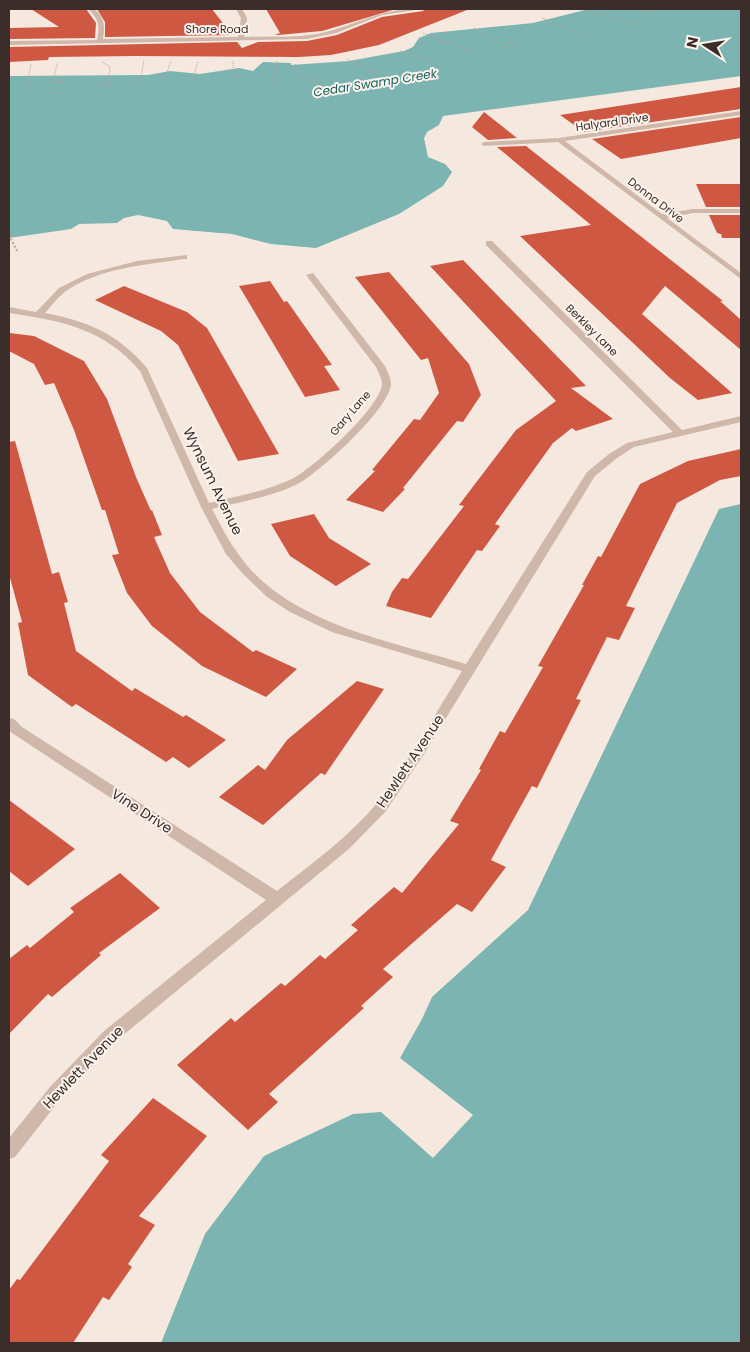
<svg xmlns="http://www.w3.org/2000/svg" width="750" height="1352" font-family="Poppins,sans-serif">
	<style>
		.water { fill: #7cb4b1 }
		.building { fill: #cf5843 }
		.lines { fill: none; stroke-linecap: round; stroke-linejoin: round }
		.path-far1 { stroke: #bba194; stroke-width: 1; stroke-dasharray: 1 1; stroke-linecap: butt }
		.path { stroke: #bba194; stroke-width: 2; stroke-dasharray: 2 2; stroke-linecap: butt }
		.street { fill: #cfb7aa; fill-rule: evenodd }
		.labels { text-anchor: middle; stroke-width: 4; stroke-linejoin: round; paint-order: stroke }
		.far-street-label { font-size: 11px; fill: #3b2e2a; stroke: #fcf3ed }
		.far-water-label { font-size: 12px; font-style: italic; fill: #1b615f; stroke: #fcf3ed }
		.street-label { font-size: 14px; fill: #3b2e2a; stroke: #fcf3ed }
	</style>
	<rect width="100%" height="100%" fill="#f5e9df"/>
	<g class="water">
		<path d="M589,9H741V76L443,116L439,125L427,132L424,138L428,157L445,164L452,172L443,186L399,214L316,248L271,244L232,234L173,229L167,221L138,215L124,218L117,223L79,224L71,229L9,238V76L148,75L170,71L200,74L239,68L253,71L263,62L291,63V65L349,61L404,51L413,47L419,38L431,33L533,23Z"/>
		<path d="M741,504V1343H161L205,1234L264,1156L353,1114L381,1112L433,1158L473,1115L400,1058L422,1019L432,997L528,910L719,509Z"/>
	</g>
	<g class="building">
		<path d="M31,9H86L96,23L95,38L9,39V28L59,27Z"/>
		<path d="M97,9H212L232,35L105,37V22Z"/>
		<path d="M266,9H396L322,31L278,35H275L280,33Z"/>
		<path d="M425,9L467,10L379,45L331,55L299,57L135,56L49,57L48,60L9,62V47L237,42L242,48L258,42L307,41L337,35L382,17L423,11Z"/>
		<path d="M741,87V109L584,132L560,115Z"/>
		<path d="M484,112L517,138L488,140L472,127Z"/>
		<path d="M741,117V138L621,159L592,139Z"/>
		<path d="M526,146L723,301H720L741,320V350L665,286L642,314L732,393L698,400L670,378L520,236L591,225L497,147Z"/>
		<path d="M696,184H741V207H706Z"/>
		<path d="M709,215H741V238H722L721,234L717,233Z"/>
		<path d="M463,260L586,386L571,388L613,419L576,431L572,428L553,443L495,524L500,526L482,551L477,550L431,618L386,606L392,592L402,578L408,579L434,545L464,506L459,505L516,430L556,401L430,266Z"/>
		<path d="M389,272L469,364L481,395L463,422L457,421L403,488L405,489L383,512L346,500L375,471L372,470L414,419L420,420L439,393L428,358L421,360L355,277Z"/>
		<path d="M270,281L284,302L287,301L332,365L324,366L340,390L305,397L239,286Z"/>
		<path d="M124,286L187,312L207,328L279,454L238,461L178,345L161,331L95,300Z"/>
		<path d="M9,333L34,336L84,361L107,399L136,477L151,511L152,510L162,535L154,537L170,573L200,612L253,652L256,650L297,669L266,697L202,666L152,626L127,593L112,555L119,554L105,510H102L74,430L54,383L45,385L34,364L9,351Z"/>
		<path d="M15,441L52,574L59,572L68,602L64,603L76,651L132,691L135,688L183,717L186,715L226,740L189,768L173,757L166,762L76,704L72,707L28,675L18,623L22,622L9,574V442Z"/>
		<path d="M741,449V476L720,480L677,503L626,606L635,608L619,640L607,637L576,699L581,700L537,788L532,786L491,860L506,867L472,912L457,904L383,969L393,977L361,1006L364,1008L269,1094L278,1102L248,1130L177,1065L231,1018L235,1022L281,983L285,986L320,955L325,959L358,930L351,925L394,887L402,893L459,824L450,821L481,770L479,769L500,731L505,733L543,667L538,666L584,585H582L598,556L601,557L640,484L688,461Z"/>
		<path d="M314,514L329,538L371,564L336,586L290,556L271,524Z"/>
		<path d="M357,681L384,689L325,775L321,773L263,825L219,797L258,765L265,770L287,740Z"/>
		<path d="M9,800L75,849L28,886L9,871Z"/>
		<path d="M120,873L160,908L99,953L101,955L52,997L48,994L9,1034V959L27,945L30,948L74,912L70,908Z"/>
		<path d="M153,1098L207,1136L139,1216L155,1225L128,1264L132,1267L109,1300L103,1297L73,1343H9V1290L17,1279L20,1280L109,1161L101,1155Z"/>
	</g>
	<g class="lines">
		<g class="path-far1">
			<path d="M639,9L654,12"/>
			<path d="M582,10L638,25"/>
			<path d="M542,18L588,38"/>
			<path d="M474,28L508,50"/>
			<path d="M423,33L471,51"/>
			<path d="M499,44L517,42"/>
			<path d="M400,51L433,62"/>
			<path d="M347,59L380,75"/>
			<path d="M233,61L234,91"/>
			<path d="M102,62L110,67L108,87"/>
			<path d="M295,64L301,80H325"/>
			<path d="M52,83L63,82L61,90"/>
			<path d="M163,83L171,61"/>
			<path d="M27,87L31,64"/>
			<path d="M275,88L277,61"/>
			<path d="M50,90L58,62"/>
			<path d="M190,90L198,61"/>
			<path d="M95,91L96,85H108"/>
			<path d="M138,94L144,60"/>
		</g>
		<path class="path" d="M9,235L17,251"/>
		<g class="street">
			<path d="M88,9H94C105,17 105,26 103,39L238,37L241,18L236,9H242L247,18L244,37C273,36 305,39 333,30C366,21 386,7 423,9L382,15L336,33L307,39L9,45V41L97,40C100,25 99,19 88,9Z"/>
			<path d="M741,111V115L565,141L662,214L693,209H741V213H693L667,218L741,273V279L558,142L484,146L481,144L484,142L559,138Z"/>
			<path d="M486,241H492L682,430L741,416V422L634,447L617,458L595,476L422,757L386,811L350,848L116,1041L62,1097L15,1157L9,1159V1138L50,1087L104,1031L266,900L12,733L9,730V718L14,719L22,727L277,891C311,864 349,837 377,803C409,762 434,715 462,671L332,632L290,612L267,597L243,574L226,554L201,507L140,371C103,328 62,321 9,313V307L36,312L59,288L87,274L137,261L187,255V259H184C144,265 100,268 66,291C58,297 51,306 45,313C88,321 118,334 147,368L209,503C237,496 268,491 294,478C315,466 380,408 382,384C382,378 378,372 376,367L306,275L313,273L385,366C387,371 391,378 391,384C390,408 322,470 301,482C274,497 242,501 212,509C220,523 227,539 237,552C284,623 390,641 466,664L587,472L609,454L627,443L673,432L486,245Z"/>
		</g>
	</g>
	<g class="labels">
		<g class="far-street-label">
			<text x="217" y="33">Shore Road</text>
			<text transform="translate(612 122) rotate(-8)" y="4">Halyard Drive</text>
			<text transform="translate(656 200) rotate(37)" y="4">Donna Drive</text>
			<text transform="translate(592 330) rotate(45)" y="4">Berkley Lane</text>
			<text transform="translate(350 413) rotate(-49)" y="4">Gary Lane</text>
		</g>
		<g class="far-water-label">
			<text transform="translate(375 83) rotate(-9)" y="4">Cedar Swamp Creek</text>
		</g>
		<g class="street-label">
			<text transform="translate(213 481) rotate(64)" y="5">Wynsum Avenue</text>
			<text transform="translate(410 761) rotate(-56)" y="5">Hewlett Avenue</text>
			<text transform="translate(142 811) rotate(33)" y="5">Vine Drive</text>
			<text transform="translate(83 1067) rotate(-46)" y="5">Hewlett Avenue</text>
		</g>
	</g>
	<rect width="750" height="1352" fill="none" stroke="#3b2e2a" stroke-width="20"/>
	<g transform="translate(705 45) rotate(282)" stroke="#fcf3ed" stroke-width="4" paint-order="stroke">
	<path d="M0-4L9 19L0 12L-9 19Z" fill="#3b2e2a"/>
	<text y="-8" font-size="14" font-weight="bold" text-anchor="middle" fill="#3b2e2a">N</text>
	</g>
</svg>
